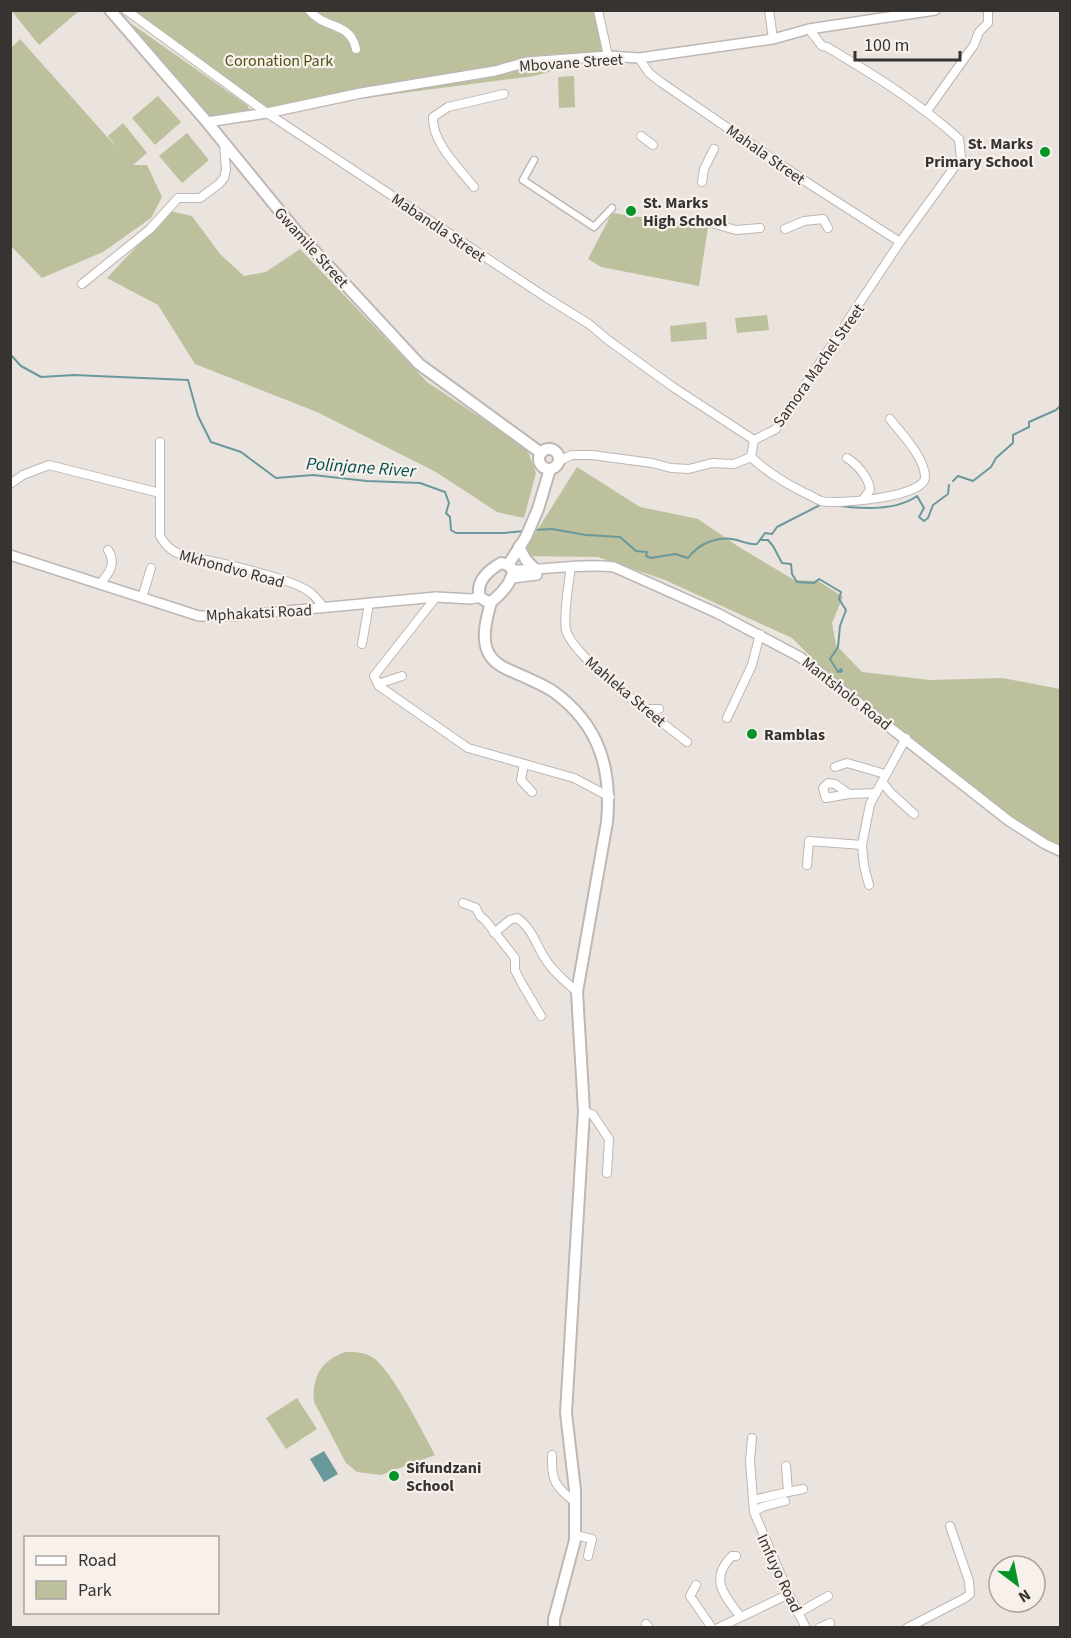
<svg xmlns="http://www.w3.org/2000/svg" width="1071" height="1638" font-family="'Source Sans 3',sans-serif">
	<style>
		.green { fill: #bcc09c }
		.water { fill: #69999b }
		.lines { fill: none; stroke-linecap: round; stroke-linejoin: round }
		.stream { stroke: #69999b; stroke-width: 2 }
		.pedestrian-casing { stroke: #beb7b3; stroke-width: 9 }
		.minor-casing { stroke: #beb7b3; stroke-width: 10 }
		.tertiary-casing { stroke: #beb7b3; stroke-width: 12 }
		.secondary-casing { stroke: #beb7b3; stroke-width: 14 }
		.pedestrian { stroke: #fff; stroke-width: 6 }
		.minor { stroke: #fff; stroke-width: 8 }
		.tertiary { stroke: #fff; stroke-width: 9 }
		.secondary { stroke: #fff; stroke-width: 10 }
		.poi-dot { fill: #049428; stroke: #f8f0eb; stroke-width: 2 }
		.labels { text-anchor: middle; stroke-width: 4.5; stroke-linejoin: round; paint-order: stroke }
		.park-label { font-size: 16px; fill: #4e5214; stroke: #f8f0eb }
		.street-label { font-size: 16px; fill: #363331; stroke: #f8f0eb }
		.poi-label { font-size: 16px; font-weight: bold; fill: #363331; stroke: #f8f0eb; text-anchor: start }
		.water-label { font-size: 18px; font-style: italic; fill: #014f51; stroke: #f8f0eb }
	</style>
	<rect width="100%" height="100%" fill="#eae3de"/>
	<g class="green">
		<path d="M11,10H79V11L39,45Z"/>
		<path d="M126,11H596L601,40L608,56L534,76L265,111Z"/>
		<path d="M116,13L247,105L250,111L209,117Z"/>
		<path d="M20,39L117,148L108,136L123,123L147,153L133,165H147L162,197L151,218L103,252L42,278L11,246V48Z"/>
		<path d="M574,76L575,107L559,108L558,77Z"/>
		<path d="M158,96L181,122L155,145L132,118Z"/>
		<path d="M187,133L209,160L182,183L159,156Z"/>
		<path d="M170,211L192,216L220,254L244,276L266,272L300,249L427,382L527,449L536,473L524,518L497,512L436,472L317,412L195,364L158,305L107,278Z"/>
		<path d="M612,213L708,227L699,286L601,267L588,259Z"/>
		<path d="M767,315L769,330L737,333L735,318Z"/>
		<path d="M706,322L707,339L671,342L670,326Z"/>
		<path d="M577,467L640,507L698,519L739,547L794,580L818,581L843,597L832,623L836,645L862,672L930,680L1003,678L1060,689V851L1045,844L849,695L792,638L665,580L598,557L521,556Z"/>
		<path d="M345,1352C355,1352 364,1352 372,1357C390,1367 424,1434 435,1455L381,1475L357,1472L346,1463L314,1402C312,1376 321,1361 345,1352Z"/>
		<path d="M297,1398L317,1429L286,1449L266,1418Z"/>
	</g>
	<path class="water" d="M324,1451L338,1474L324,1482L310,1459Z"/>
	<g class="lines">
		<g class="stream">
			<path d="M10,354L21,366L41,377L74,375L188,380L198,416L211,442L241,452L276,478L313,475L367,481L420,483L445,492L449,503L446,513L450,517L451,530L456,533H504L525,531"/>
			<path d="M953,481L958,476L973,481L991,467L996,458L1013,443V435L1029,427V422L1056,410L1060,406"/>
			<path d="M833,505C859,509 896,511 917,496L924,508L919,517L924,521L928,518L933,505L948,494L949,485"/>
			<path d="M534,530L552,529L586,535L620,537L636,551L647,552L646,556L651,558L675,554L688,558C699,543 719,535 737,540C744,542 749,545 757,544L765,533L772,534L777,527L822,504"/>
			<path d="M761,540H768L773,546L782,563L791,564L792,574L797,582L814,583L819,579L841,592L839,599L846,610L840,626L838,647L830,659L838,672L841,669L842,671L840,672"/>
		</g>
		<g class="pedestrian-casing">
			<path id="pedestrian" d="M534,160L523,180L594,227L612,208"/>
		</g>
		<g class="minor-casing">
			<g id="minor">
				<path d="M126,10L267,113L547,298L589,324L608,340L673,387L754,440"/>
				<path d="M309,10C325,30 350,21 356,49"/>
				<path d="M598,10L608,56"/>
				<path d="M769,10L773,39"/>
				<path d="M639,58L649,73L662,83L811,185L900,242"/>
				<path d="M927,111L974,45L979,32L988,23V10"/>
				<path d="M641,136L653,145"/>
				<path d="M702,182L704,169L714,149"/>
				<path d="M474,187C459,168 432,143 433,117L448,107L504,94"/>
				<path d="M715,224L736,230L760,228"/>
				<path d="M785,229L804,221L823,219L828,228"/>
				<path d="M82,284L150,229L178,198H200L219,184L224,178L226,170L224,144"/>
				<path d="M160,442V536C166,546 171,551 182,555C207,560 296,578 312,594C317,598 320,603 324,608"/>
				<path d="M751,457C768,473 784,483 805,493C810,495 816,499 821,501C837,505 923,497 925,478C926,459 901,433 890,419"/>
				<path d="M847,458C858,465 869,478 870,490L864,498"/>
				<path d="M559,461L572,455H592L652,463L671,468L689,469L712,463L734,464L751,457L754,440L776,429L900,242L961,158L959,139C918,102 874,75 827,47L822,46L809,29"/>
				<path d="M10,484L23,475L49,465L160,493"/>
				<path d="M571,566C569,583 563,615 566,630C573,658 662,722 687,742"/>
				<path d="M100,584C109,573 117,564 108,550"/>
				<path d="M436,597L374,676L379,686L468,748L574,778L610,797"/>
				<path d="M142,598L151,568"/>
				<path d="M362,644L369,604"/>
				<path d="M378,684L402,676"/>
				<path d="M645,709H659"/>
				<path d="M727,718L752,665L760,634"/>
				<path d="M524,764L521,780L532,792"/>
				<path d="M835,767L847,763L885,774"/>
				<path d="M882,782L891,793L914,814"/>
				<path d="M849,794L826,798L823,788L828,783L835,784L849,794L876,793"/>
				<path d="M862,845L864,866L869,885"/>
				<path d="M807,865L809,841L862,845L870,804L906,738"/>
				<path d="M463,903L476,908L480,916L485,920L515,958V970L521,982L541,1016"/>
				<path d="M494,933L510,920L517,918C531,927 535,942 544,957C552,971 565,981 577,992"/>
				<path d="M584,1111L593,1115L609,1139L607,1173"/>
				<path d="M752,1438L750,1461L753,1500"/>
				<path d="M552,1455C551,1480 555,1487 575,1502"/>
				<path d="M788,1492L803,1489"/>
				<path d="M785,1501L762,1507L754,1512L789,1594L806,1628"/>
				<path d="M754,1512L753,1500L788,1492L786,1466"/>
				<path d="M575,1535L592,1539L588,1556"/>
				<path d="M736,1556H732C709,1579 724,1595 740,1616"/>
				<path d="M696,1585L690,1596L712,1628"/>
				<path d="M798,1613L828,1596"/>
				<path d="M646,1624L649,1628"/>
				<path d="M718,1628L789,1594"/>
				<path d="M819,1628L830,1623"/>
				<path d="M907,1628L965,1598L970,1594L969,1581L950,1526"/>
			</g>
		</g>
		<g class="tertiary-casing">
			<g id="tertiary">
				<path d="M207,122L267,113L361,93L495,71L527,62L608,56L639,58L773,39L809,29L935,10"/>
				<path d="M10,555L199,616H233L436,597L471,599L480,597"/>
				<path d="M513,570C547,570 580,563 614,567L717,613L800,657L1009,821L1045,844L1060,851"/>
				<path d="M512,578L537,575"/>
			</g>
		</g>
		<g class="secondary-casing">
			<g id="secondary">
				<path d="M110,10L207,122L296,231L419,364L541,453"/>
				<circle cx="549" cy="459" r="10"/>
				<path d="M519,547L526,560L536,570"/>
				<path d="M501,563L508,565L513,570C512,583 501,594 491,602L486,601L480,597C475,581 489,570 501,563Z"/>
				<path d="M508,565L526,537L538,509L550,469"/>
				<path d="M491,602C487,617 481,637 488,652C494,666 512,671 525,677C535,682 546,686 554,692C599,725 612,768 607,822L577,992L584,1111L566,1413L575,1490V1540L554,1619V1628"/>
			</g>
		</g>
		<use href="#pedestrian" class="pedestrian"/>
		<use href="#minor" class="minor"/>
		<use href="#tertiary" class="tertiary"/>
		<use href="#secondary" class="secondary"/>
	</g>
	<g class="poi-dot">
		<circle cx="1045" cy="152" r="6"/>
		<circle cx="631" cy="211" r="6"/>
		<circle cx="752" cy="734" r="6"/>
		<circle cx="394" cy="1476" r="6"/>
	</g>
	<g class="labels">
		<g class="park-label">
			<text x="279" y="66">Coronation Park</text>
		</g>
		<g class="street-label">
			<text transform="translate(571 62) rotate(-4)" y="6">Mbovane Street</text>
			<text transform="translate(766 154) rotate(35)" y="6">Mahala Street</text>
			<text transform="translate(439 227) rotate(34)" y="6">Mabandla Street</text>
			<text transform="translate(312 247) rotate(48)" y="6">Gwamile Street</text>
			<text transform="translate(818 365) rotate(-55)" y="6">Samora Machel Street</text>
			<text transform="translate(232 568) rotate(15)" y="6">Mkhondvo Road</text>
			<text transform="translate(259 612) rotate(-3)" y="6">Mphakatsi Road</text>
			<text transform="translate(626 691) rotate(40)" y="6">Mahleka Street</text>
			<text transform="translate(847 693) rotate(38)" y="6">Mantsholo Road</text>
			<text transform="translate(780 1573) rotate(65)" y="6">Imfuyo Road</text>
		</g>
		<g class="poi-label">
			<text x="1033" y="149" text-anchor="end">St. Marks<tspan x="1033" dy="18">Primary School</tspan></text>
			<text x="643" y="208">St. Marks<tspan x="643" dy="18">High School</tspan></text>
			<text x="764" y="740">Ramblas</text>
			<text x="406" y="1473">Sifundzani<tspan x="406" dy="18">School</tspan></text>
		</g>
		<g class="water-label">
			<text transform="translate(361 467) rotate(4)" y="6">Polinjane River</text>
		</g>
	</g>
	<rect width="1071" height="1638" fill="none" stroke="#363331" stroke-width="24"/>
	<rect x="24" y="1536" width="195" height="78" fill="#f8f0eb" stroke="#aaa4a1" stroke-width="1.5"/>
	<rect x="36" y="1556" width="30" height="9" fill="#ffffff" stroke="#aaa4a1" stroke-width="1.5"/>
	<text x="78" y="1566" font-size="18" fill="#363331">Road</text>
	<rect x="36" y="1581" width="30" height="18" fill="#bcc09c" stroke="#aaa4a1" stroke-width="1.5"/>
	<text x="78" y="1596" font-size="18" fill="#363331">Park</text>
	<g transform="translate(1017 1584) rotate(148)"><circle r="28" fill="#f8f0eb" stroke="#aaa4a1" stroke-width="1.5"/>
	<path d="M0-4.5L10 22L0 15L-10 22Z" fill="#049428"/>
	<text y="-9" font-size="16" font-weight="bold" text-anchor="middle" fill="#363331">N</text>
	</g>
	<path d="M855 51v9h105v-9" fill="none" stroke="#363331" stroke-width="3"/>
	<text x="864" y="51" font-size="18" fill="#363331" stroke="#f8f0eb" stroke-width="4.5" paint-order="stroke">100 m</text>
</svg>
